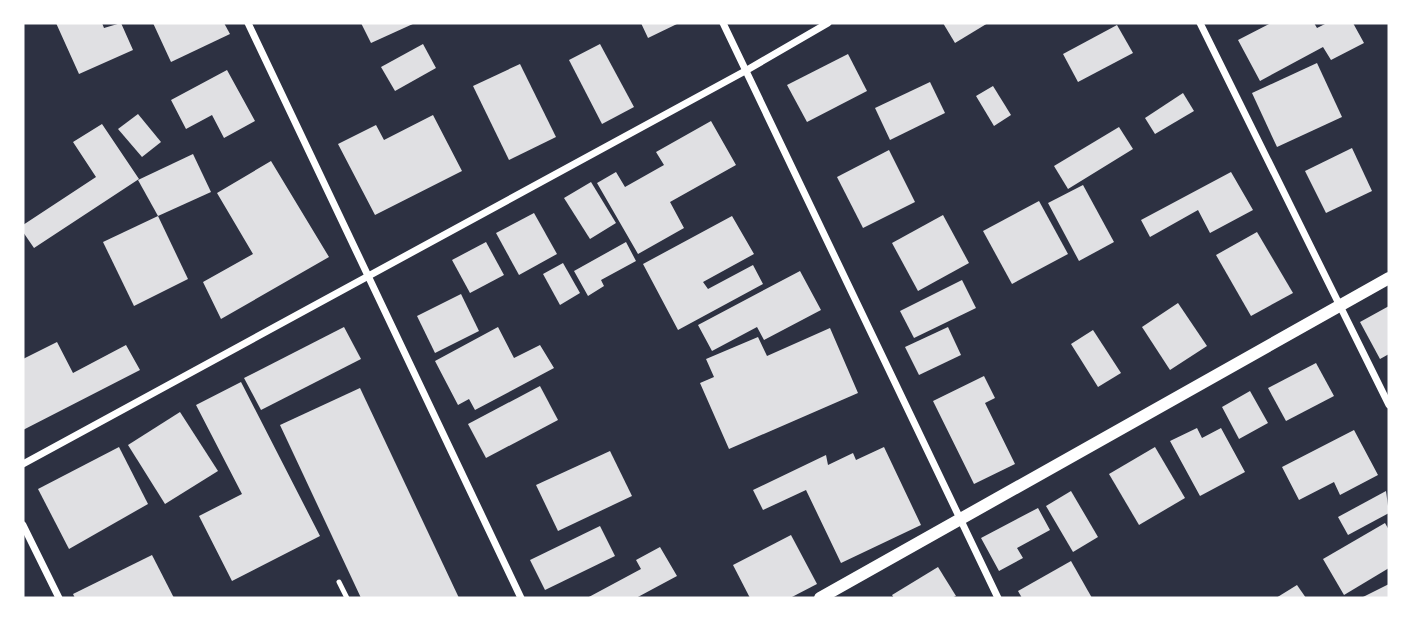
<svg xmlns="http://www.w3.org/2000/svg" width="1412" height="621" font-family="'PT Sans Narrow',sans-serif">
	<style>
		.building { fill: #e0e0e3 }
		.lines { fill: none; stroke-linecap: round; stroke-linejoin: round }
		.service { stroke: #fff; stroke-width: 5 }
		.minor { stroke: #fff; stroke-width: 7 }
		.tertiary { stroke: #fff; stroke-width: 12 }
	</style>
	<rect width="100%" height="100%" fill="#2d3142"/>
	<g class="building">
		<path d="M56,23H102L104,28L121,23L133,50L79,74Z"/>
		<path d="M153,23H224L230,34L171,62Z"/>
		<path d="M361,23H415L371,43Z"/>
		<path d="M641,23H679L648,38Z"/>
		<path d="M943,23H988L955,43Z"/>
		<path d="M1271,23H1314L1317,28L1327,23H1353L1364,43L1331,60L1323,47L1260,81L1238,40Z"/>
		<path d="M1117,25L1133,53L1078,82L1063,54Z"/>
		<path d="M423,44L436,68L395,91L381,67Z"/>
		<path d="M600,44L634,107L602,124L569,60Z"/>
		<path d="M848,54L867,91L807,122L787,85Z"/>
		<path d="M1317,63L1342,117L1277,147L1252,93Z"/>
		<path d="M520,64L556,137L509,160L473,86Z"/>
		<path d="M227,70L255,121L224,138L212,115L186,129L171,100Z"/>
		<path d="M930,82L945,113L890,140L875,108Z"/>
		<path d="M993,86L1011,115L994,126L976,96Z"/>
		<path d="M1183,93L1194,111L1155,134L1145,118Z"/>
		<path d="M138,114L161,142L142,157L118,129Z"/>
		<path d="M433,115L462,171L375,215L338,144L376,125L384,140Z"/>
		<path d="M711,121L736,165L670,202L684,228L638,254L597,183L616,172L625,187L664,165L656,152Z"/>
		<path d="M102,124L139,179L34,248L23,232V225L96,177L73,142Z"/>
		<path d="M1119,127L1133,149L1068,189L1054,166Z"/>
		<path d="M1352,148L1372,191L1326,213L1305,171Z"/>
		<path d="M889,150L915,202L863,228L837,177Z"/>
		<path d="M193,154L211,192L158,216L138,180Z"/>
		<path d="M271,161L329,257L221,319L203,282L253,254L217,193Z"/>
		<path d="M1231,172L1253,210L1210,233L1198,210L1150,237L1141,220Z"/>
		<path d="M591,182L616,223L590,239L564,198Z"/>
		<path d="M1083,185L1114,242L1079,261L1048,203Z"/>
		<path d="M1039,201L1068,254L1012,284L983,231Z"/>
		<path d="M534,213L557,254L519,275L496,233Z"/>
		<path d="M943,215L969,263L918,291L892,243Z"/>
		<path d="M158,216L188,279L134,306L103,242Z"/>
		<path d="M732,216L754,254L703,282L708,289L753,265L763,284L678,330L643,264Z"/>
		<path d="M1257,232L1293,293L1251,316L1216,255Z"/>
		<path d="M486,242L504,275L470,293L452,260Z"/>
		<path d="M626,242L636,261L601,280L604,286L588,296L574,271Z"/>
		<path d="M563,263L580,293L560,305L543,274Z"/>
		<path d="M800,271L821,310L764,340L757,327L712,351L698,325Z"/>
		<path d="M962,280L976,308L914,338L900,311Z"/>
		<path d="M461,294L479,331L435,353L417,316Z"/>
		<path d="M1178,303L1207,346L1170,370L1142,327Z"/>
		<path d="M1389,306V354L1380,359L1360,322Z"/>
		<path d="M344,327L361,359L261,410L244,378Z"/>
		<path d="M498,327L514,358L540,345L554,368L475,410L469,399L458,405L435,361Z"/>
		<path d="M948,327L961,355L919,375L905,347Z"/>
		<path d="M830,328L858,393L729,449L700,383L714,377L706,359L758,337L767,356Z"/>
		<path d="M1093,330L1121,373L1098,387L1071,344Z"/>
		<path d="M57,342L73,373L126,345L140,370L23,430V359Z"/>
		<path d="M1316,363L1334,396L1286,421L1268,388Z"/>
		<path d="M984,376L995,398L985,403L1015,464L974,484L933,401Z"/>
		<path d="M241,382L320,536L232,581L199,516L242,494L196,405Z"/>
		<path d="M540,386L558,420L486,458L468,424Z"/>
		<path d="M360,388L459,598H361L280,425Z"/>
		<path d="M1250,391L1268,423L1239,439L1222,407Z"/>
		<path d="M180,412L218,471L165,504L128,445Z"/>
		<path d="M1197,428L1202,438L1221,428L1245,472L1200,496L1170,441Z"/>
		<path d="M1354,430L1378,475L1340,495L1334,482L1299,500L1282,467Z"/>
		<path d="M119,447L148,504L69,549L38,489Z"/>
		<path d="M884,447L921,525L841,563L806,490L763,510L753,490L826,455L828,465L853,453L856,460Z"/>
		<path d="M1155,447L1185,498L1139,525L1109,474Z"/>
		<path d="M610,451L632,496L558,531L536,485Z"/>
		<path d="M1071,491L1098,537L1073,552L1046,506Z"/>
		<path d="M1386,491L1389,513L1348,535L1338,517Z"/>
		<path d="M1038,508L1050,530L1017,548L1023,558L999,571L981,538Z"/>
		<path d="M1385,523L1389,530V568L1344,595L1323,559Z"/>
		<path d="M600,526L615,556L545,590L530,560Z"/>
		<path d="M791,535L817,584L790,598H750L733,565Z"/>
		<path d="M660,547L677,576L636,598H587L641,569L636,560Z"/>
		<path d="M152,555L174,598H75L73,594Z"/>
		<path d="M1071,561L1092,598H1022L1018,591Z"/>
		<path d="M938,567L956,596L951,598H894L892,595Z"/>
		<path d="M1389,584V598H1361Z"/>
		<path d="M1297,585L1306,598H1276Z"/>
	</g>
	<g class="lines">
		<path class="service" d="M339,582L347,598"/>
		<g class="minor">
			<path d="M248,23L521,598"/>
			<path d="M723,23L998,598"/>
			<path d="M1200,23L1389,405"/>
			<path d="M23,464L747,70L828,23"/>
			<path d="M23,525L59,598"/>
		</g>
		<path class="tertiary" d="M820,598L1389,278"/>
	</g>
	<rect width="1412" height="621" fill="none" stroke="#ffffff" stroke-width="49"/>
</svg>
